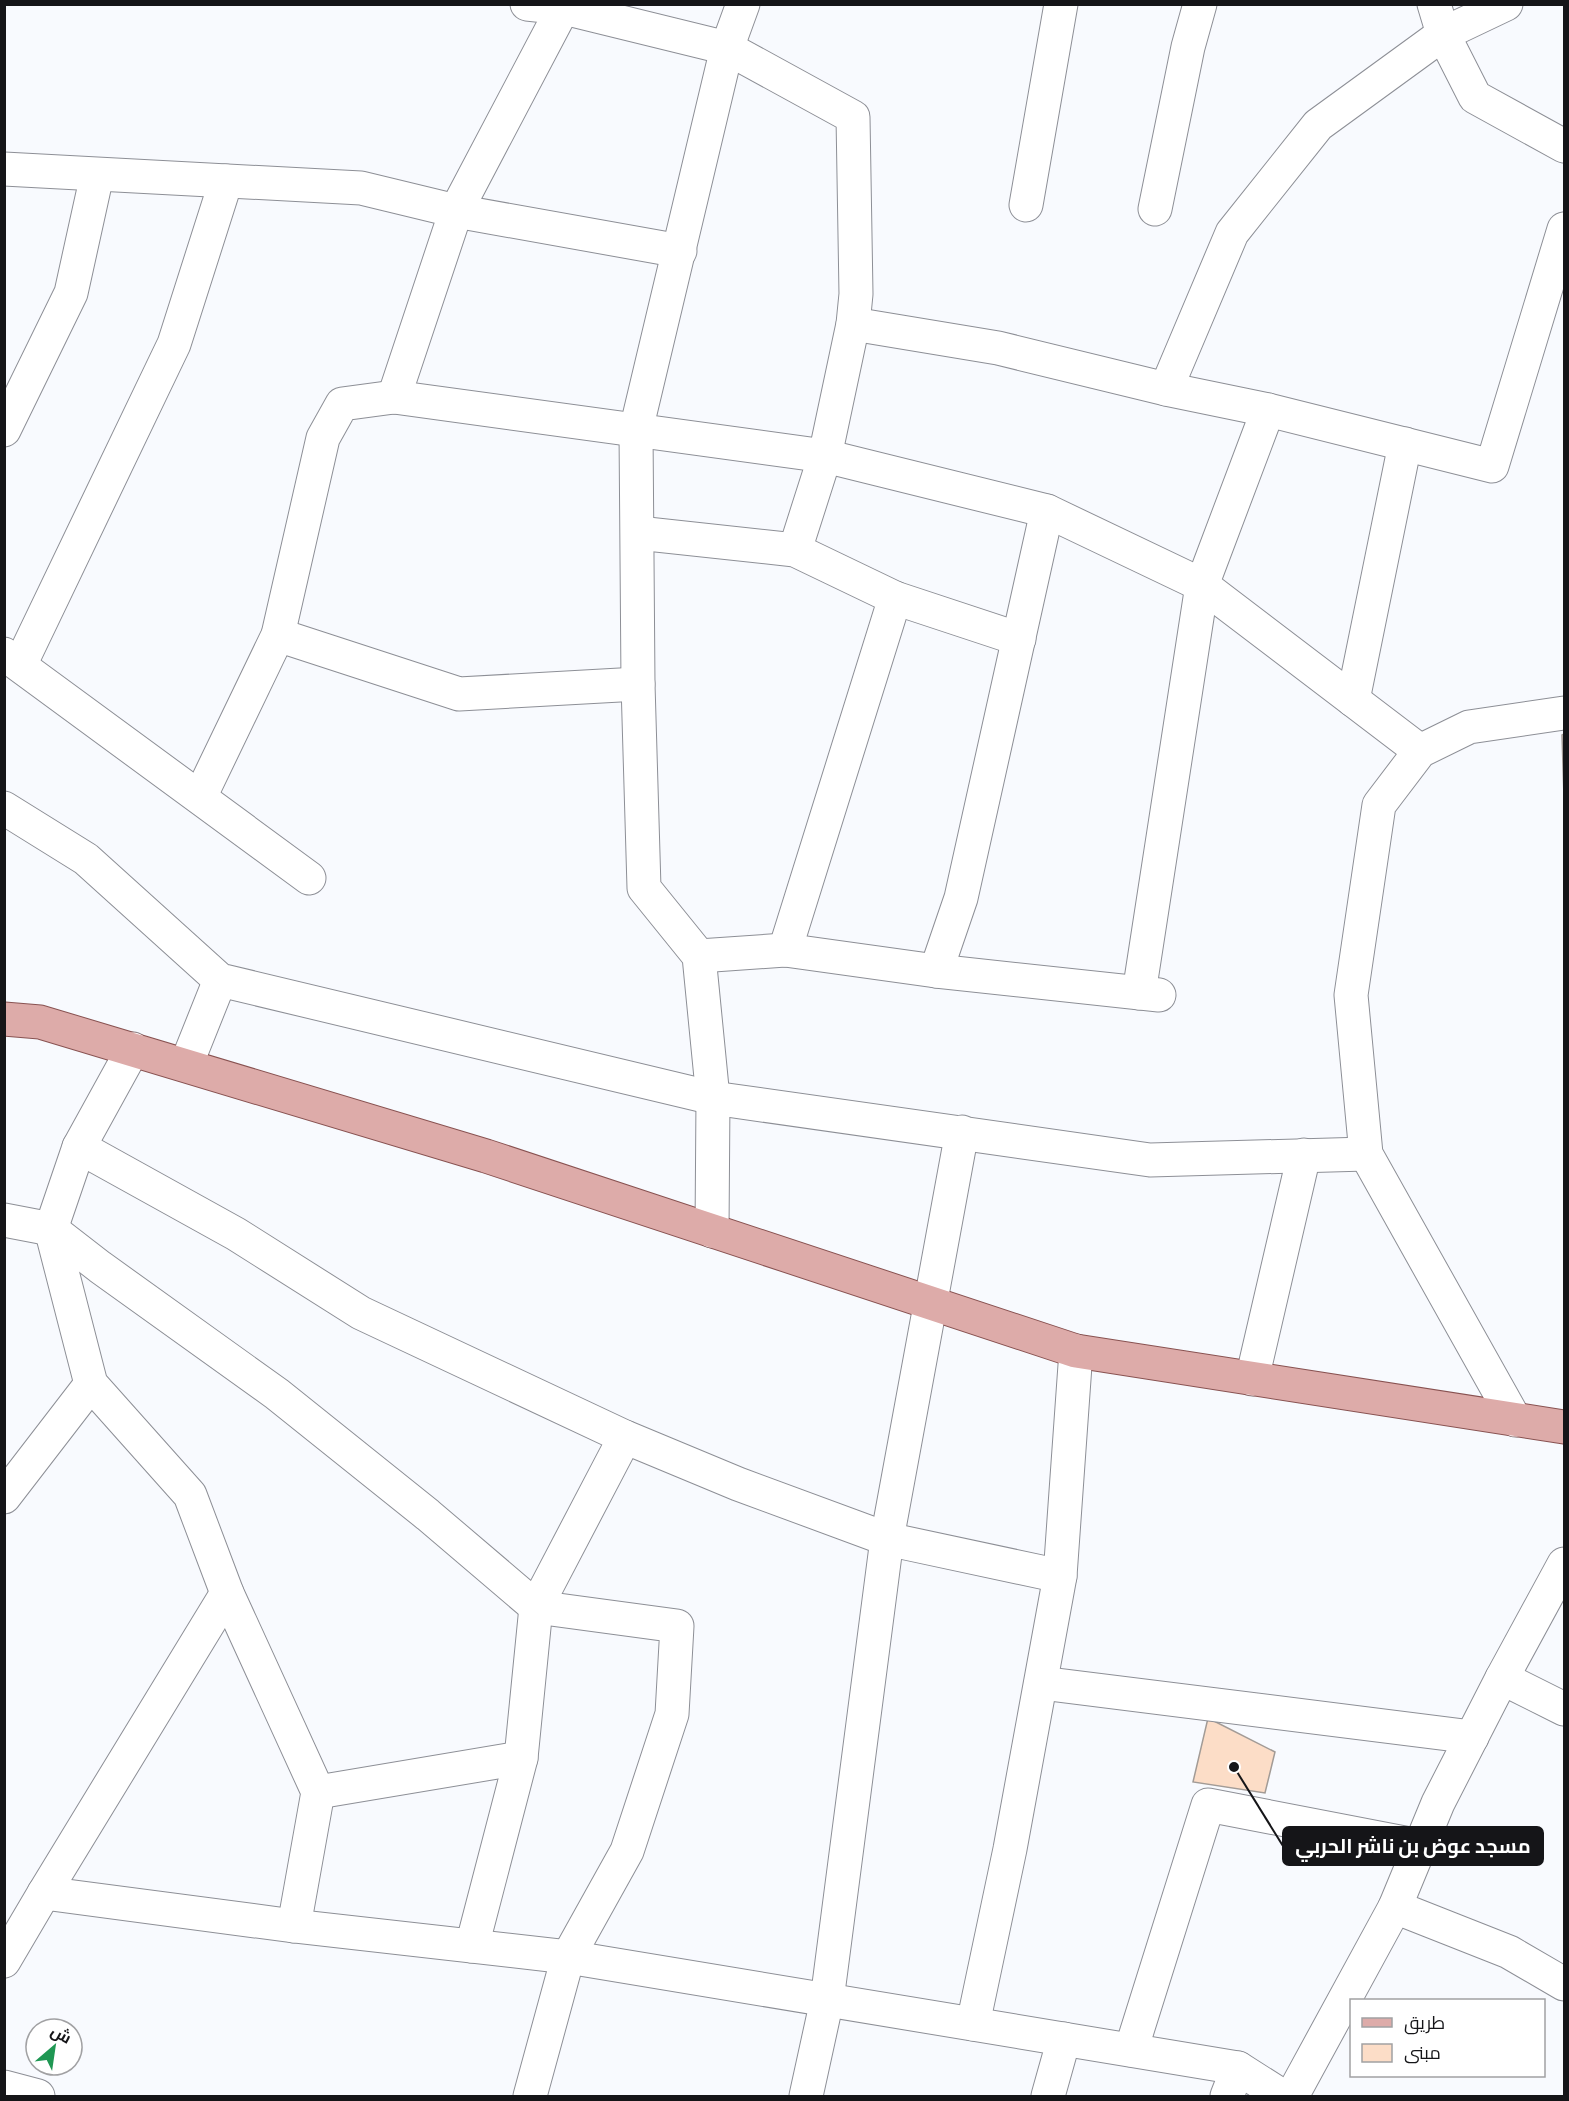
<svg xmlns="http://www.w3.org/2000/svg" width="1569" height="2101" font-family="Commissioner,Cairo,sans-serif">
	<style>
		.building { fill: #fcddc7; stroke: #a29b96; stroke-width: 1.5 }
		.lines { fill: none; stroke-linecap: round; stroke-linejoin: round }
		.minor-casing { stroke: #8d8f96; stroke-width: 35 }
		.major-casing { stroke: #885251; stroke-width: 35 }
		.minor { stroke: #fff; stroke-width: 33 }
		.major { stroke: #ddaba9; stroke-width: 33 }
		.leader { fill: none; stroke: #151518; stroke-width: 2 }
		.callout-dot { fill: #151518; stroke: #fff; stroke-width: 2 }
		.callout { fill: #151518; stroke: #151518; stroke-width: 2 }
		.callout-label { font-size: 20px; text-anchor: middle; font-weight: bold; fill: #fff }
	</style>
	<rect width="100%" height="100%" fill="#f8fafe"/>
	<g class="building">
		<path d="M1564,734V797L1562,735Z"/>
		<path d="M1208,1718L1275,1752L1265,1793L1193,1782Z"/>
	</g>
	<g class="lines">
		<g class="minor-casing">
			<g id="minor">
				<path d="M527,4L564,8L727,48L853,117L856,294L853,324L825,456L795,550"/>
				<path d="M1434,4L1443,34L1475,97L1564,146"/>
				<path d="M4,169L361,188L456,211L680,251"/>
				<path d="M1026,205L1061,4"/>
				<path d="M1155,209L1188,47L1200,4"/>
				<path d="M853,324L998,348L1166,389L1268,410L1492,466L1564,229"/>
				<path d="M1166,389L1232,233L1318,125L1443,34L1506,4"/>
				<path d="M394,397L456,211L565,4"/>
				<path d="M4,430L71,293L97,175"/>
				<path d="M638,533L795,550L895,598L1019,639"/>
				<path d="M278,635L459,694L638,684"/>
				<path d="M4,654L309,878"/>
				<path d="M20,665L174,344L226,181"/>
				<path d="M1353,700L1405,444"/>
				<path d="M200,797L278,635L323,438L342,404L394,397L825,456L1047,511L1202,585L1420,751"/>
				<path d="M4,808L86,859L220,980L713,1098L1150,1160L1366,1154"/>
				<path d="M785,950L895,598"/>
				<path d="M699,956L785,950L936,971L1159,995"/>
				<path d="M936,971L961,898L1047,511"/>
				<path d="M1139,993L1202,585L1268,410"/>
				<path d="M133,1049L79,1147L51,1229L91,1384L190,1495L227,1593L318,1792L294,1926"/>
				<path d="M186,1065L220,980"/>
				<path d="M79,1147L236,1234L361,1313L625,1437L738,1484L887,1539L1060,1576"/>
				<path d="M4,1220L51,1229L100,1267L277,1394L428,1515L536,1607L677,1626L672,1714L627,1851L568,1957L530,2096"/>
				<path d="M712,1231L713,1098L699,956L644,888L638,684L636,430L727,48L743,4"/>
				<path d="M1252,1379L1304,1155"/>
				<path d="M1515,1420L1366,1154L1351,995L1379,805L1420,751L1469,727L1564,713"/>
				<path d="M4,1497L91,1384"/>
				<path d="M1502,1678L1564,1709"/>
				<path d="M1041,1683L1472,1737"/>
				<path d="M318,1792L521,1758"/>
				<path d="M44,1893L294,1926L568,1957L1238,2068L1282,2096"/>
				<path d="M1395,1907L1509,1952L1564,1984"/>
				<path d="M472,1946L521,1758L536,1607L625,1437"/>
				<path d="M4,1961L44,1893L227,1593"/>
				<path d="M973,2024L1010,1849L1060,1576L1076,1351"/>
				<path d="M1131,2050L1208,1805L1420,1846"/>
				<path d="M4,2087L38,2096"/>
				<path d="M806,2096L827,2000L887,1539L962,1132"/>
				<path d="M1048,2096L1064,2039"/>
				<path d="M1227,2096L1238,2068"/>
				<path d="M1292,2096L1395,1907L1438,1803L1502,1678L1564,1564"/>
			</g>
		</g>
		<g class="major-casing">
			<path id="major" d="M4,1019L40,1022L486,1156L1076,1351L1564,1427"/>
		</g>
		<use href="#minor" class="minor"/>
		<use href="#major" class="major"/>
	</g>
	<path class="leader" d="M1234 1767L1283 1846"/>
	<circle class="callout-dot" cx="1234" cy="1767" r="6"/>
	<rect class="callout" x="1283" y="1827" width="260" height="38" rx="6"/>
	<g class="callout-label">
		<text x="1413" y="1853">مسجد عوض بن ناشر الحربي</text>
	</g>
	<rect width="1569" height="2101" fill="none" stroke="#151518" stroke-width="12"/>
	<rect x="1350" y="1999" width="195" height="78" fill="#ffffff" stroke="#a1a1a3" stroke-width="1.5"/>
	<rect x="1362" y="2018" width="30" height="9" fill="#ddaba9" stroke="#a1a1a3" stroke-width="1.5"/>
	<text x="1404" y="2029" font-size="18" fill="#151518">طريق</text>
	<rect x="1362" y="2044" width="30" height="18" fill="#fcddc7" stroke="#a1a1a3" stroke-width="1.5"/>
	<text x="1404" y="2059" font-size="18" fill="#151518">مبنى</text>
	<g transform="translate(54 2047) rotate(29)"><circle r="28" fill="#ffffff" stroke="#a1a1a3" stroke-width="1.5"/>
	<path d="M0-4.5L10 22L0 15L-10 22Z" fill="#1f9753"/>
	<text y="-9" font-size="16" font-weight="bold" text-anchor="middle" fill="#151518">ش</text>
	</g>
</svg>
